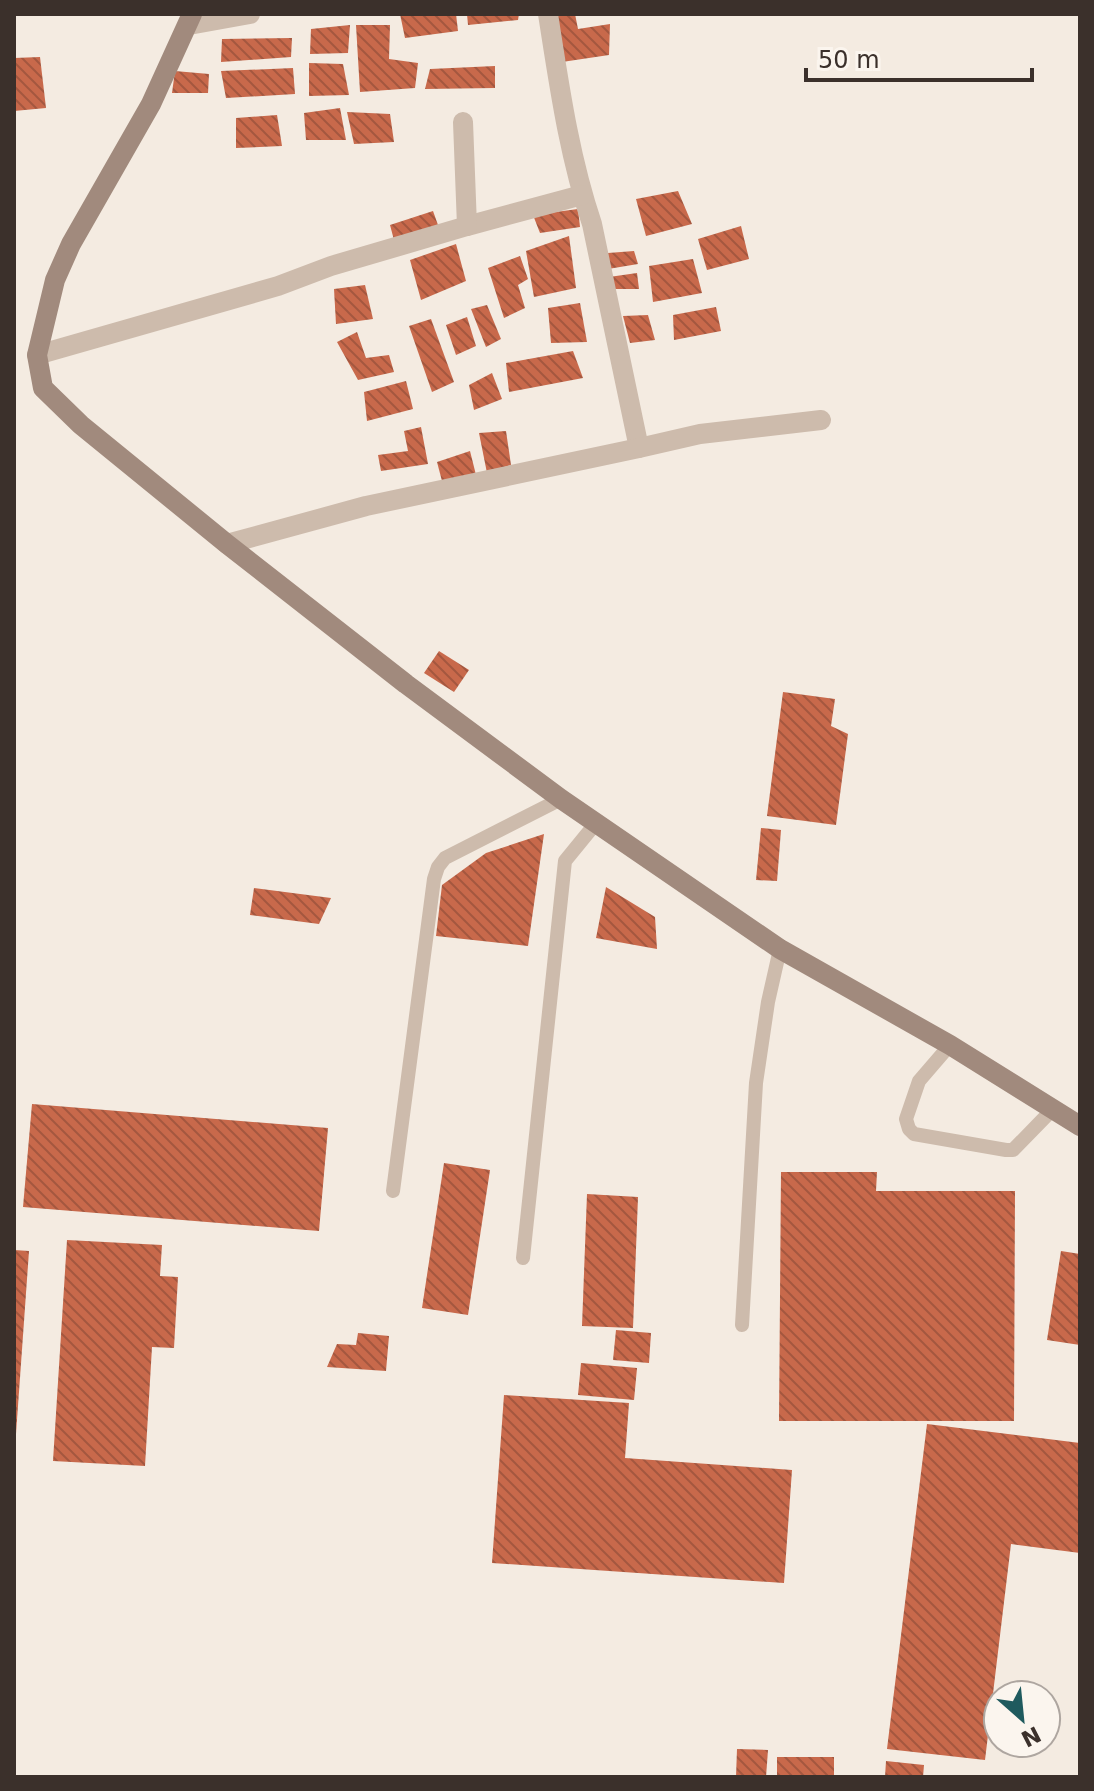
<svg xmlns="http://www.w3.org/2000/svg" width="1094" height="1791" font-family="'DejaVu Sans',sans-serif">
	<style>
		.building { fill: url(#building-back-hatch) }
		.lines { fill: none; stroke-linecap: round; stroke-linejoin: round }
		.service { stroke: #cdbbac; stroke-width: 14 }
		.minor { stroke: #cdbbac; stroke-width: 20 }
		.secondary { stroke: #a18a7d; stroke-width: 20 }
	</style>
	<defs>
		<pattern id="building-back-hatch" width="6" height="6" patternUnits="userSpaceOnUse" patternTransform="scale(2)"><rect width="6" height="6" fill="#c8694b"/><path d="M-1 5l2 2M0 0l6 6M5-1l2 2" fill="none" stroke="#a4573f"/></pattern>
	</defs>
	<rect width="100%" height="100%" fill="#f4ebe1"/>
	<g class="building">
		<path d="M400,14H456L458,31L405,38Z"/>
		<path d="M467,14H519L518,20L468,25Z"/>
		<path d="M555,14H575L578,29L610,24L609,55L562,62Z"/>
		<path d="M350,25L348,53L310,54L311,29Z"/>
		<path d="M356,25H390L389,59L418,63L415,88L360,92Z"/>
		<path d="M292,38L291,57L221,62L222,39Z"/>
		<path d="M40,57L46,108L14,111V58Z"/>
		<path d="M309,63L343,64L349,95L309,96Z"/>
		<path d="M495,66V88L425,89L430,69Z"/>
		<path d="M293,68L295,94L226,98L221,71Z"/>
		<path d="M175,71L209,74L208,93H172Z"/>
		<path d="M340,108L346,140H306L304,113Z"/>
		<path d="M347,112L390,114L394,142L354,144Z"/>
		<path d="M277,115L282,146L236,148V118Z"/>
		<path d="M678,191L692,224L646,236L636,199Z"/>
		<path d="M578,209L580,227L540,233L533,215Z"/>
		<path d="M433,211L438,225L394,240L390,225Z"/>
		<path d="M741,226L749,259L707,270L698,239Z"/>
		<path d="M569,236L576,288L534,297L526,251Z"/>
		<path d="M456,244L466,281L421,300L410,260Z"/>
		<path d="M634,251L638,264L608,269V253Z"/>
		<path d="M520,256L528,279L518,285L525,308L504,318L488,268Z"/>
		<path d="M693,259L702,293L653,302L649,266Z"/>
		<path d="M637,273L639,289H611L609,277Z"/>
		<path d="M365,285L373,319L336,324L334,289Z"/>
		<path d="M580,303L587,342L551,343L548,308Z"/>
		<path d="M487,305L501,339L486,347L471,309Z"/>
		<path d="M716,307L721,331L674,340L673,315Z"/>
		<path d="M648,315L655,340L630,343L623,316Z"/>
		<path d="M467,317L476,346L456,355L446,325Z"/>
		<path d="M431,319L454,382L432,392L409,326Z"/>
		<path d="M357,332L366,358L389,355L394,372L358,380L337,342Z"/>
		<path d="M573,351L583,378L509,392L506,363Z"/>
		<path d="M492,373L502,399L474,410L469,385Z"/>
		<path d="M406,381L413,409L367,421L364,392Z"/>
		<path d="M421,427L428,464L381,471L378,455L408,451L404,431Z"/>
		<path d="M506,431L511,465L487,473L479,433Z"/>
		<path d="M470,451L476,475L442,481L437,462Z"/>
		<path d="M439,651L469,670L454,692L424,673Z"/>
		<path d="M783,692L835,699L831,726L848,734L836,825L767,816Z"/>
		<path d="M761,828L781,830L777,881L756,880Z"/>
		<path d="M544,834L528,946L436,936L442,885L486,853Z"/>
		<path d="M606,887L655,917L657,949L596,938Z"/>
		<path d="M254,888L331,898L319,924L250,915Z"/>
		<path d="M32,1104L328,1128L319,1231L23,1207Z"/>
		<path d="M444,1163L490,1170L468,1315L422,1308Z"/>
		<path d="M781,1172H877L876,1191H1015L1014,1421H779Z"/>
		<path d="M587,1194L638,1197L633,1328L582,1326Z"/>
		<path d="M67,1240L162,1245L160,1276L178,1277L174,1348L152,1347L145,1466L53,1461Z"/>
		<path d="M14,1250L29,1251L16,1434H14Z"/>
		<path d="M1061,1251L1080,1254V1345L1047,1340Z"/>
		<path d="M616,1330L651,1333L649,1363L613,1360Z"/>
		<path d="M358,1333L389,1336L386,1371L327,1367L337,1344L356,1345Z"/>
		<path d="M581,1363L637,1368L634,1400L578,1395Z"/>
		<path d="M504,1395L629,1403L625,1458L792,1470L784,1583L492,1563Z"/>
		<path d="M927,1424L1080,1443V1553L1011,1544L985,1760L887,1749Z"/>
		<path d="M737,1749L768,1750L766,1777H736Z"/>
		<rect x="777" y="1757" width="57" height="20"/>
		<path d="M886,1761L924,1765L923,1777H885Z"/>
	</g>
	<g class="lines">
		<g class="service">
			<path d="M950,1045L919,1081L906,1119L909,1129L914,1134L1006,1150H1013L1052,1110"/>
			<path d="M393,1191L434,879L438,867L445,858L561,799"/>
			<path d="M523,1258L565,861L596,823"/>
			<path d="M742,1325L756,1083L768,1002L780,949"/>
		</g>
		<g class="minor">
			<path d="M548,14C559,84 569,156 592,224L639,448"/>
			<path d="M189,25L250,14"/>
			<path d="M467,226L582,195"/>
			<path d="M37,355L278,286L331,266L467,226L463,122"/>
			<path d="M227,544L366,506L639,448L700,434L821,420"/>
		</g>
		<path class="secondary" d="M192,14L151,104L71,244L55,280L37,355L43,388L81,425L227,544L406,684L561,799L780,949L950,1045L1080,1126"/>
	</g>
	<rect width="1094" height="1791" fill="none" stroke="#3b302b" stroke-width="32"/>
	<g transform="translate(1022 1719) rotate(153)"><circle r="38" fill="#fbf5ee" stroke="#aea6a0" stroke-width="2"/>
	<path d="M0-6L14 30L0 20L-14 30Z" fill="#1f5a5e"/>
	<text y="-12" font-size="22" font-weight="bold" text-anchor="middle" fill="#3b302b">N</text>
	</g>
	<path d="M806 68v12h226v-12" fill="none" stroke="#3b302b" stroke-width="4"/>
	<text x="818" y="68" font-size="24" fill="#3b302b" stroke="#fbf5ee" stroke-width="6" paint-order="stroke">50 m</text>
</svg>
